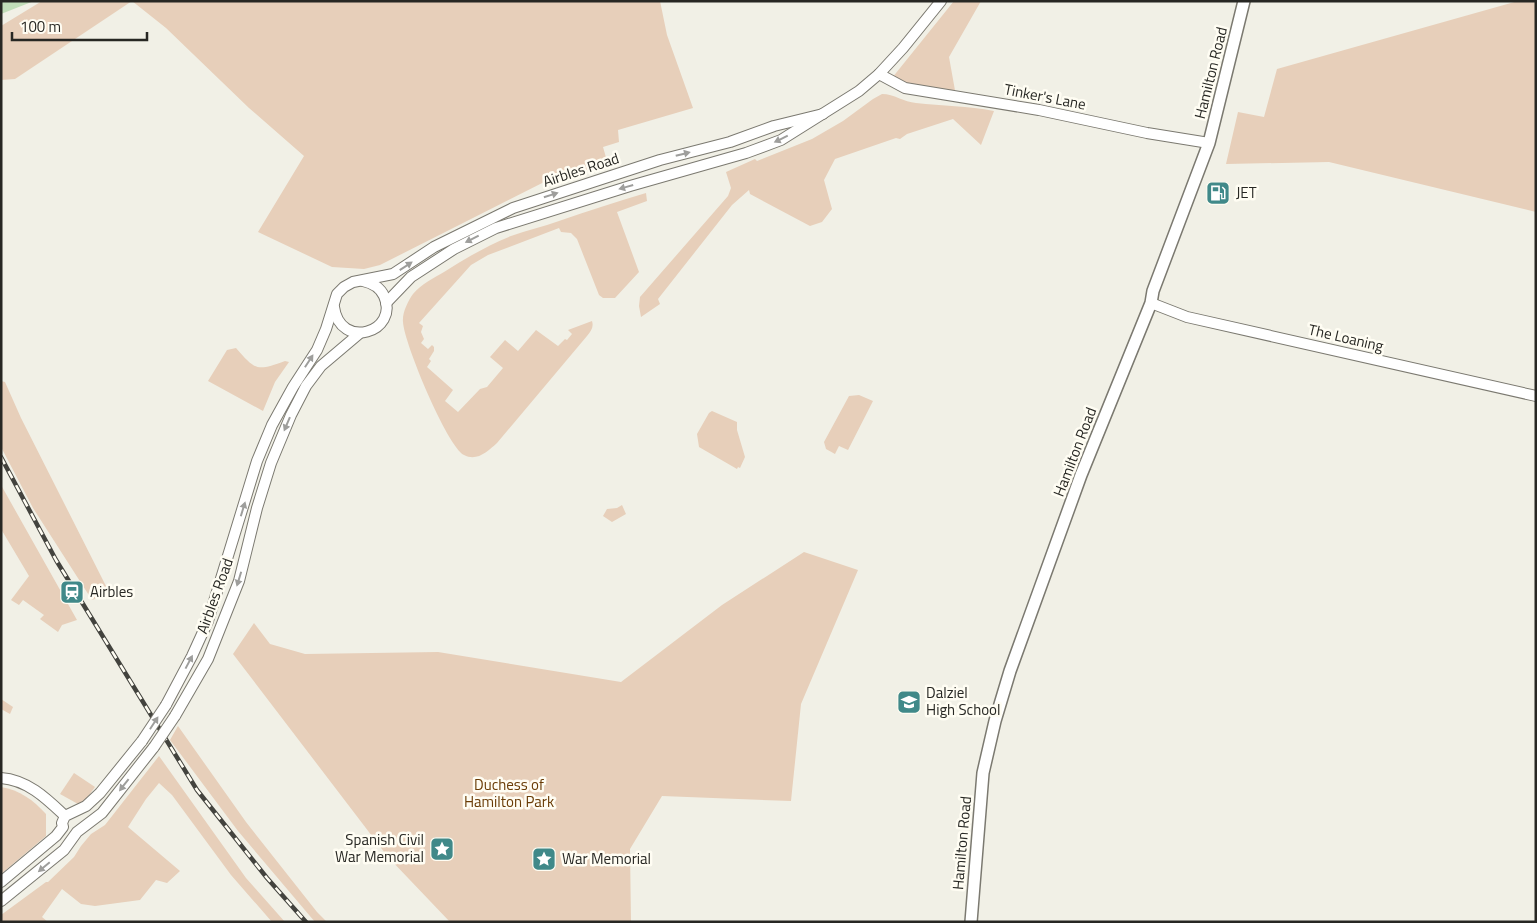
<svg xmlns="http://www.w3.org/2000/svg" width="1537" height="923" font-family="'Titillium Web',sans-serif">
	<style>
		.green { fill: #e7cfba }
		.water { fill: #c1ddb8 }
		.lines { fill: none; stroke-linecap: round; stroke-linejoin: round }
		.secondary-casing { stroke: #7b7970; stroke-width: 12 }
		.primary-casing { stroke: #7b7970; stroke-width: 14 }
		.secondary { stroke: #fff; stroke-width: 10 }
		.primary { stroke: #fff; stroke-width: 11 }
		.rail-casing { stroke: #43433e; stroke-width: 4.5 }
		.rail { stroke: #fffdf3; stroke-width: 2.5; stroke-dasharray: 8; stroke-linecap: butt }
		.secondary-bridge-casing { stroke: #7b7970; stroke-width: 12; stroke-linecap: butt }
		.secondary-bridge { stroke: #fff; stroke-width: 10 }
		.oneway { fill: #9e9e9c }
		.labels { text-anchor: middle; stroke-width: 5; stroke-linejoin: round; paint-order: stroke }
		.street-label { font-size: 15px; fill: #272723; stroke: #fffdf3 }
		.poi-label { font-size: 15px; fill: #272723; stroke: #fffdf3; text-anchor: start }
		.park-label { font-size: 15px; fill: #693b05; stroke: #fffdf3 }
	</style>
	<rect width="100%" height="100%" fill="#f1f0e6"/>
	<g class="green">
		<path d="M42,1H660L667,35L693,108L618,130L619,142L603,147L609,168L562,173L380,265L364,269L332,267L258,232L304,156L249,108L166,28L132,1L15,79L1,80V26Z"/>
		<path d="M954,1H981L949,57L956,96L909,87L892,78Z"/>
		<path d="M1518,1H1536V212L1329,162L1226,164L1238,112L1264,117L1277,69Z"/>
		<path d="M882,94C894,94 904,102 916,103C942,106 968,106 994,111L981,145L953,119L907,134L900,139L896,138L835,159L824,180L832,209L822,222L810,226L750,194L749,190L732,205L658,299L660,304L641,317L639,306L640,297L728,196L731,188L726,172L755,159L757,161L812,139L843,121L873,99Z"/>
		<path d="M646,193L647,201L617,212L639,272L615,298H603L599,295L577,239L571,233L561,232L559,228L488,255L471,265L419,323L423,326L421,332L424,339L421,343L428,349L432,345L434,347V351L429,359L431,361L427,367L453,390L445,401L458,412L480,389L487,387L503,368L490,357L505,340L518,351L536,330L558,346L565,339L567,340L572,334L568,330L592,321C594,327 591,331 587,336L497,443C488,451 477,462 464,455C447,446 404,343 403,322C402,313 408,301 413,294C421,284 434,278 444,272C466,258 488,245 511,236C527,230 543,227 559,221C587,211 616,202 646,193Z"/>
		<path d="M236,348C256,371 257,371 285,361L289,362L275,382L263,411L208,381L227,350Z"/>
		<path d="M1,381L5,382L21,418L108,590L102,596L92,600L33,508L1,447Z"/>
		<path d="M859,395L873,401L848,450L839,446L835,454L826,449L824,442L849,396Z"/>
		<path d="M712,411L737,422V430L745,457L740,468L738,467L737,469L699,447L697,434L709,413Z"/>
		<path d="M1,485L77,620L62,625L58,632L40,619L44,615L23,600L19,605L11,600L29,576L1,529Z"/>
		<path d="M622,505L626,514L612,522L603,516L607,509L617,508Z"/>
		<path d="M804,552L858,570L801,704L791,801L662,796L630,849L631,922H450L388,857L233,654L254,623L270,644L305,654L438,652L621,682L722,605Z"/>
		<path d="M1,699L13,707L10,714L1,709Z"/>
		<path d="M178,726L246,822L317,912L327,922H315L238,831L170,740Z"/>
		<path d="M159,756L246,878L285,922H272L231,875L172,795L159,783L146,799L128,827L180,871L167,883L156,880L140,900L95,906L81,904L62,889L42,917L48,922H1V915L46,882H48L74,857L81,846L91,834L105,825Z"/>
		<path d="M74,773L95,787L84,802L78,804L60,794Z"/>
		<path d="M1,787C20,790 33,800 46,814V836L1,874Z"/>
	</g>
	<path class="water" d="M1,1H34L1,14Z"/>
	<g class="lines">
		<g class="secondary-casing">
			<g id="secondary">
				<path d="M879,74L905,88L1039,110L1147,133L1209,143"/>
				<path d="M386,303L411,277L454,249L496,228L630,186L746,153L781,140L859,91L879,74L903,48L941,1"/>
				<path d="M1151,303L1187,317L1536,396"/>
				<path d="M334,307C340,351 400,332 384,296C380,287 372,283 363,281"/>
				<path d="M166,705L192,656L208,621L257,461L272,425L293,387L317,350L326,329L337,294L344,287L353,282L393,274L434,247L513,208L660,160L730,142L774,126L823,114"/>
				<path d="M175,716L208,659L239,581L257,508L271,463L291,415L306,386L321,366L360,333"/>
				<path d="M1,778C28,780 47,799 65,816"/>
				<path d="M1,882L56,836L63,827L62,823L65,816L86,806L100,793L142,741"/>
				<path d="M1,901L64,850L77,832L102,813L154,747"/>
			</g>
		</g>
		<g class="primary-casing">
			<path id="primary" d="M971,922L983,773L995,721L1010,671L1081,475L1151,303L1153,291L1209,143L1244,1"/>
		</g>
		<use href="#secondary" class="secondary"/>
		<use href="#primary" class="primary"/>
		<g class="rail-casing">
			<path id="rail" d="M1,457L56,560L197,790L267,878L306,922"/>
		</g>
		<use href="#rail" class="rail"/>
		<g class="secondary-bridge-casing">
			<g id="secondary-bridge">
				<path d="M142,741L166,705"/>
				<path d="M154,747L175,716"/>
			</g>
		</g>
		<use href="#secondary-bridge" class="secondary-bridge"/>
	</g>
	<defs><path id="oneway-solid" d="M-6-.8H1V-3.2L6.5 0L1 3.2V.8H-6Z" transform="scale(1.25)"/></defs>
	<g class="oneway">
		<use href="#oneway-solid" transform="translate(781 139) rotate(154)"/>
		<use href="#oneway-solid" transform="translate(683 154) rotate(-14)"/>
		<use href="#oneway-solid" transform="translate(626 187) rotate(164)"/>
		<use href="#oneway-solid" transform="translate(551 195) rotate(-18)"/>
		<use href="#oneway-solid" transform="translate(472 239) rotate(153)"/>
		<use href="#oneway-solid" transform="translate(406 266) rotate(-33)"/>
		<use href="#oneway-solid" transform="translate(309 361) rotate(-57)"/>
		<use href="#oneway-solid" transform="translate(287 424) rotate(113)"/>
		<use href="#oneway-solid" transform="translate(243 509) rotate(-73)"/>
		<use href="#oneway-solid" transform="translate(239 579) rotate(107)"/>
		<use href="#oneway-solid" transform="translate(189 662) rotate(-62)"/>
		<use href="#oneway-solid" transform="translate(154 723) rotate(-57)"/>
		<use href="#oneway-solid" transform="translate(124 785) rotate(128)"/>
		<use href="#oneway-solid" transform="translate(44 867) rotate(140)"/>
	</g>
	<defs>
		<g id="fuel-square" transform="scale(1.25)"><rect x="-9" y="-9" width="18" height="18" rx="4" fill="#408989" stroke="#fffdf3"/><path d="M-5.5-6h7V0h2V4h1.3V-2.5L3-4.5l.8-.8L6-3V5H2.5V1h-1V6h-7ZM-4.2-4.7v3.2H.2V-4.7Z" fill="#fff"/></g>
		<g id="station-square" transform="scale(1.25)"><rect x="-9" y="-9" width="18" height="18" rx="4" fill="#408989" stroke="#fffdf3"/><path d="M-3-6H3Q5-6 5-4V2Q5 4 3 4L4.5 6H3L1.5 4h-3L-3 6H-4.5L-3 4Q-5 4-5 2V-4Q-5-6-3-6ZM-3.5-4v3h7v-3ZM-3.5 1v1.5H-2V1ZM2 1v1.5H3.5V1Z" fill="#fff"/></g>
		<g id="school-square" transform="scale(1.25)"><rect x="-9" y="-9" width="18" height="18" rx="4" fill="#408989" stroke="#fffdf3"/><path d="M0-5L7-2L0 1L-7-2ZM-4 1L0 2.5L4 1V4Q0 6-4 4Z" fill="#fff"/></g>
		<g id="sight-square" transform="scale(1.25)"><rect x="-9" y="-9" width="18" height="18" rx="4" fill="#408989" stroke="#fffdf3"/><path d="M0-6L1.8-2.2L6-1.7L2.9 1.2L3.7 5.4L0 3.3L-3.7 5.4L-2.9 1.2L-6-1.7L-1.8-2.2Z" fill="#fff"/></g>
	</defs>
	<g fill-rule="evenodd">
		<use href="#fuel-square" x="1218" y="193"/>
		<use href="#station-square" x="72" y="592"/>
		<use href="#school-square" x="909" y="702"/>
		<use href="#sight-square" x="442" y="849"/>
		<use href="#sight-square" x="544" y="859"/>
	</g>
	<g class="labels">
		<g class="street-label">
			<text transform="translate(1211 73) rotate(-76)" y="5">Hamilton Road</text>
			<text transform="translate(1045 97) rotate(11)" y="5">Tinker's Lane</text>
			<text transform="translate(581 170) rotate(-18)" y="5">Airbles Road</text>
			<text transform="translate(1346 338) rotate(13)" y="5">The Loaning</text>
			<text transform="translate(1075 452) rotate(-69)" y="5">Hamilton Road</text>
			<text transform="translate(215 596) rotate(-70)" y="5">Airbles Road</text>
			<text transform="translate(962 843) rotate(-85)" y="5">Hamilton Road</text>
		</g>
		<g class="poi-label">
			<text x="1236" y="198">JET</text>
			<text x="90" y="597">Airbles</text>
			<text x="926" y="698">Dalziel<tspan x="926" dy="17">High School</tspan></text>
			<text x="424" y="845" text-anchor="end">Spanish Civil<tspan x="424" dy="17">War Memorial</tspan></text>
			<text x="562" y="864">War Memorial</text>
		</g>
		<g class="park-label">
			<text x="509" y="790">Duchess of<tspan x="509" dy="17">Hamilton Park</tspan></text>
		</g>
	</g>
	<rect width="1537" height="923" fill="none" stroke="#272723" stroke-width="5"/>
	<path d="M12 32v8h135v-8" fill="none" stroke="#272723" stroke-width="2.5"/>
	<text x="20" y="32" font-size="15" fill="#272723" stroke="#fffdf3" stroke-width="4" paint-order="stroke">100 m</text>
</svg>
